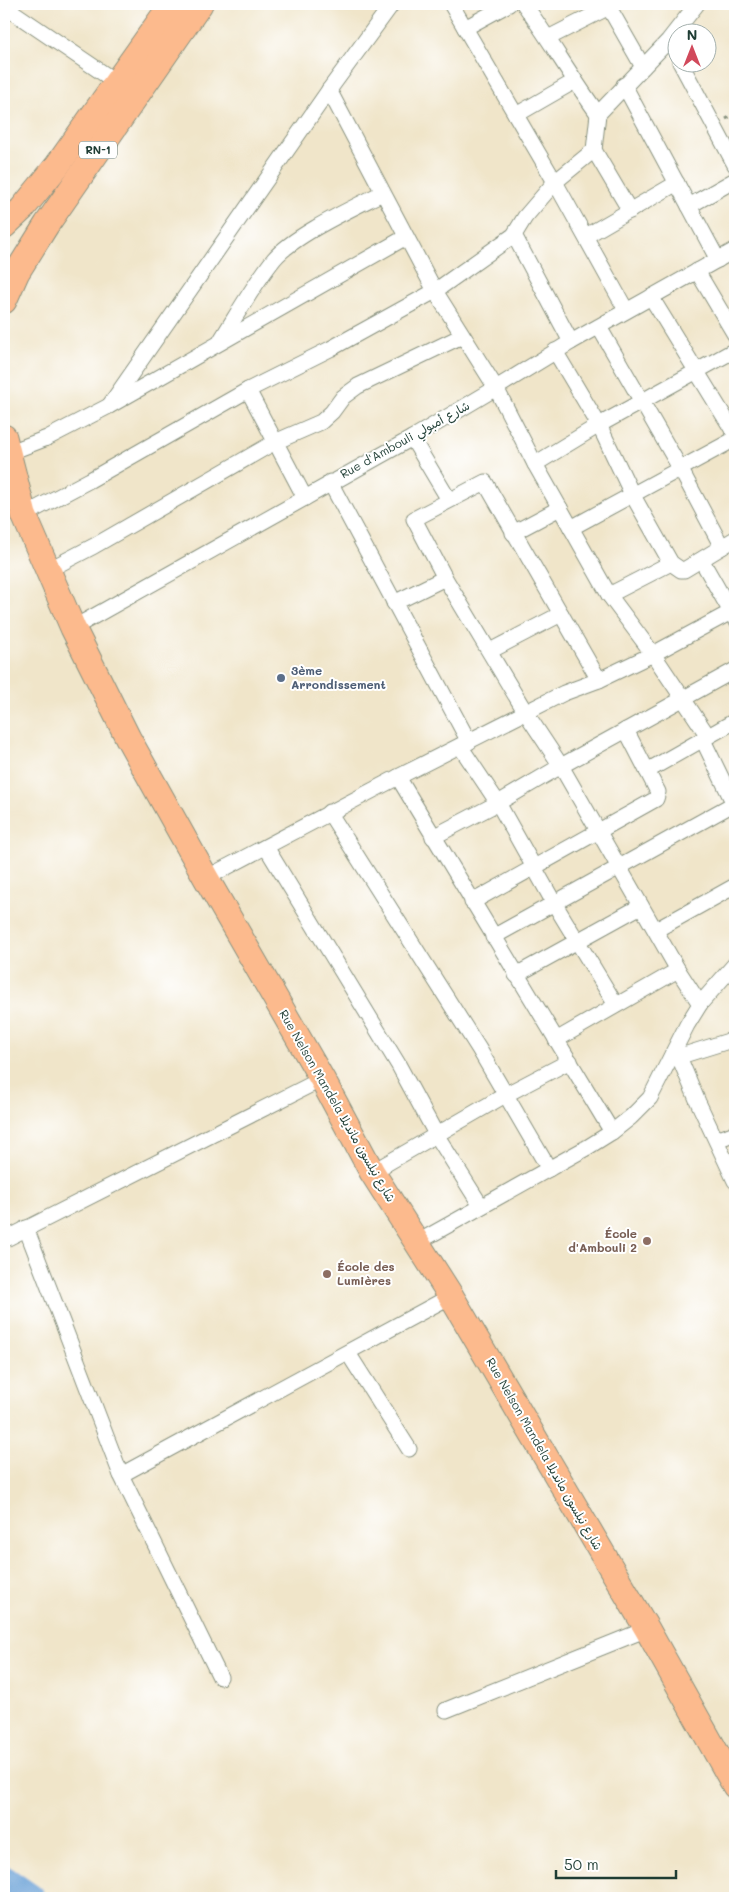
<svg xmlns="http://www.w3.org/2000/svg" width="739" height="1902" font-family="Mali,'Playpen Sans Arabic',sans-serif">
	<style>
		.lines { fill: none; stroke-linecap: round; stroke-linejoin: round }
		.river { stroke: #669fd5; stroke-width: 29 }
		.minor-casing { stroke: #88917e; stroke-width: 17 }
		.primary-casing { stroke: #88917e; stroke-width: 27 }
		.path { stroke: #88917e; stroke-width: 3; stroke-dasharray: 4 4; stroke-linecap: butt }
		.minor { stroke: #fff; stroke-width: 15 }
		.primary { stroke: #fcba8d; stroke-width: 25 }
		.service-dot { fill: #5c6f8a; stroke: #fff; stroke-width: 2 }
		.education-dot { fill: #8d6e63; stroke: #fff; stroke-width: 2 }
		.labels { text-anchor: middle; stroke-width: 4; stroke-linejoin: round; paint-order: stroke }
		.shield { fill: #fff; stroke: #627771; stroke-width: 1 }
		.shield-label { font-size: 11px; font-weight: bold; fill: #1f3d34 }
		.street-label { font-size: 12px; fill: #1f3d34; stroke: #fff }
		.service-label { font-size: 12px; font-weight: bold; fill: #4e5e75; stroke: #fff; text-anchor: start }
		.education-label { font-size: 12px; font-weight: bold; fill: #785e54; stroke: #fff; text-anchor: end }
	</style>
	<rect width="100%" height="100%" fill="#fff"/>
	<filter id="ink" filterUnits="userSpaceOnUse"><feTurbulence type="fractalNoise" baseFrequency=".02" numOctaves="2"/><feDisplacementMap in="SourceGraphic" scale="10" xChannelSelector="R" yChannelSelector="G"/><feConvolveMatrix kernelMatrix="1 2 1 2 8 2 1 2 1" color-interpolation-filters="sRGB"/></filter>
	<filter id="wash" filterUnits="userSpaceOnUse"><feTurbulence type="fractalNoise" baseFrequency=".0096" numOctaves="4" result="noise"/><feDisplacementMap in="SourceGraphic" scale="20" xChannelSelector="R" yChannelSelector="G"/><feGaussianBlur stdDeviation="1.12" result="paint"/><feColorMatrix in="noise" values="0 0 0 0 0 0 0 0 0 0 0 0 0 0 0 0 0 1.4 0 .05"/><feComposite in="paint" operator="in"/></filter>
	<g filter="url(#wash)">
		<rect width="100%" height="100%" fill="#f0e5c9"/>
		<g class="lines">
			<path class="river" d="M4,1880L30,1898"/>
		</g>
	</g>
	<g filter="url(#ink)">
		<g class="lines">
			<g class="minor-casing">
				<g id="minor">
					<path d="M451,4L555,182L626,310"/>
					<path d="M524,4C550,40 572,78 598,114"/>
					<path d="M607,4L643,67"/>
					<path d="M4,6L122,86"/>
					<path d="M465,28L509,4"/>
					<path d="M548,38L609,7"/>
					<path d="M680,62L735,165"/>
					<path d="M624,85L718,260"/>
					<path d="M329,90L435,291L496,388L535,464L609,595L653,654L708,736"/>
					<path d="M516,115L575,81"/>
					<path d="M594,150L630,211"/>
					<path d="M689,206L735,180"/>
					<path d="M514,235L571,342"/>
					<path d="M586,236L677,183"/>
					<path d="M697,271L735,335"/>
					<path d="M651,297L735,434"/>
					<path d="M599,327L680,468L722,547"/>
					<path d="M221,340C238,313 254,284 274,259C294,235 353,208 382,193"/>
					<path d="M555,351L599,425L632,494L671,563L681,570H684L735,539"/>
					<path d="M248,390L305,498"/>
					<path d="M109,406L329,90L392,4"/>
					<path d="M412,438L449,500"/>
					<path d="M8,453L47,438L109,406L406,237"/>
					<path d="M535,464L599,425L735,350"/>
					<path d="M330,482L469,742"/>
					<path d="M24,515L90,480L248,390L330,349L435,291L514,235L525,217L555,182L594,150L598,114L668,41L697,4"/>
					<path d="M571,528L735,439"/>
					<path d="M513,533L560,508"/>
					<path d="M702,561L735,619"/>
					<path d="M48,570L94,546L275,442L321,422L332,412L343,397L358,386L462,336"/>
					<path d="M609,595L671,563"/>
					<path d="M394,603L445,578"/>
					<path d="M73,628L412,438L496,388L571,342L735,250"/>
					<path d="M490,651L561,614"/>
					<path d="M599,680L485,482L414,519L445,578L526,713L561,766L678,970L700,1004"/>
					<path d="M703,740L735,806"/>
					<path d="M460,746L498,803L554,903L616,1005"/>
					<path d="M647,771L735,721"/>
					<path d="M398,777L612,1132"/>
					<path d="M329,812L479,1049L549,1169"/>
					<path d="M433,837L498,803L561,766L735,670"/>
					<path d="M266,847L398,1064L437,1136L481,1206"/>
					<path d="M206,878L398,777L564,693L599,680L653,654L731,612"/>
					<path d="M472,902L656,799L658,792L626,730"/>
					<path d="M656,930L735,886"/>
					<path d="M493,937L735,803"/>
					<path d="M516,975L641,906"/>
					<path d="M556,1040L678,970"/>
					<path d="M679,1057L698,1102L735,1181"/>
					<path d="M671,1059L735,1039"/>
					<path d="M717,1140L735,1133"/>
					<path d="M372,1172L507,1094L570,1061"/>
					<path d="M26,1228L121,1475L220,1677"/>
					<path d="M4,1240L322,1079"/>
					<path d="M418,1242L588,1147L612,1132L631,1117L650,1098L687,1025L700,1004L735,964"/>
					<path d="M348,1353L409,1449"/>
					<path d="M121,1475L451,1296"/>
					<path d="M446,1710L647,1629"/>
				</g>
			</g>
			<g class="primary-casing">
				<g id="primary">
					<path d="M4,226L22,209L57,166L172,4"/>
					<path d="M4,301L17,272L47,224L200,4"/>
					<path d="M4,437L24,515L73,628L128,738L206,878L322,1079L372,1172L451,1296L647,1629L735,1786"/>
				</g>
			</g>
			<path class="path" d="M726,119L735,114"/>
			<use href="#minor" class="minor"/>
			<use href="#primary" class="primary"/>
		</g>
	</g>
	<circle class="service-dot" cx="281" cy="678" r="5"/>
	<g class="education-dot">
		<circle cx="647" cy="1241" r="5"/>
		<circle cx="327" cy="1274" r="5"/>
	</g>
	<g class="labels">
		<rect class="shield" x="79" y="141.5" width="38" height="17" rx="4"/>
		<g class="shield-label">
			<text x="98" y="154">RN-1</text>
		</g>
		<g class="street-label">
			<text transform="translate(405 440) rotate(-29)" y="4">Rue d'Ambouli شارع أمبولي</text>
			<text transform="translate(337 1106) rotate(60)" y="4">Rue Nelson Mandela شارع نيلسون مانديلا</text>
			<text transform="translate(544 1454) rotate(60)" y="4">Rue Nelson Mandela شارع نيلسون مانديلا</text>
		</g>
		<g class="service-label">
			<text x="291" y="675">3ème<tspan x="291" dy="14">Arrondissement</tspan></text>
		</g>
		<g class="education-label">
			<text x="637" y="1238">École<tspan x="637" dy="14">d'Ambouli 2</tspan></text>
			<text x="337" y="1271" text-anchor="start">École des<tspan x="337" dy="14">Lumières</tspan></text>
		</g>
	</g>
	<rect width="739" height="1902" fill="none" stroke="#fff" stroke-width="20"/>
	<g transform="translate(692 48)"><circle r="24" fill="#ffffff" stroke="#a5b1ae"/>
	<path d="M0-4L9 19L0 12L-9 19Z" fill="#d1495b"/>
	<text y="-8" font-size="14" font-weight="bold" text-anchor="middle" fill="#1f3d34">N</text>
	</g>
	<path d="M556 1870v8h120v-8" fill="none" stroke="#1f3d34" stroke-width="2.5"/>
	<text x="564" y="1870" font-size="15" fill="#1f3d34" stroke="#ffffff" stroke-width="4" paint-order="stroke">50 m</text>
</svg>
